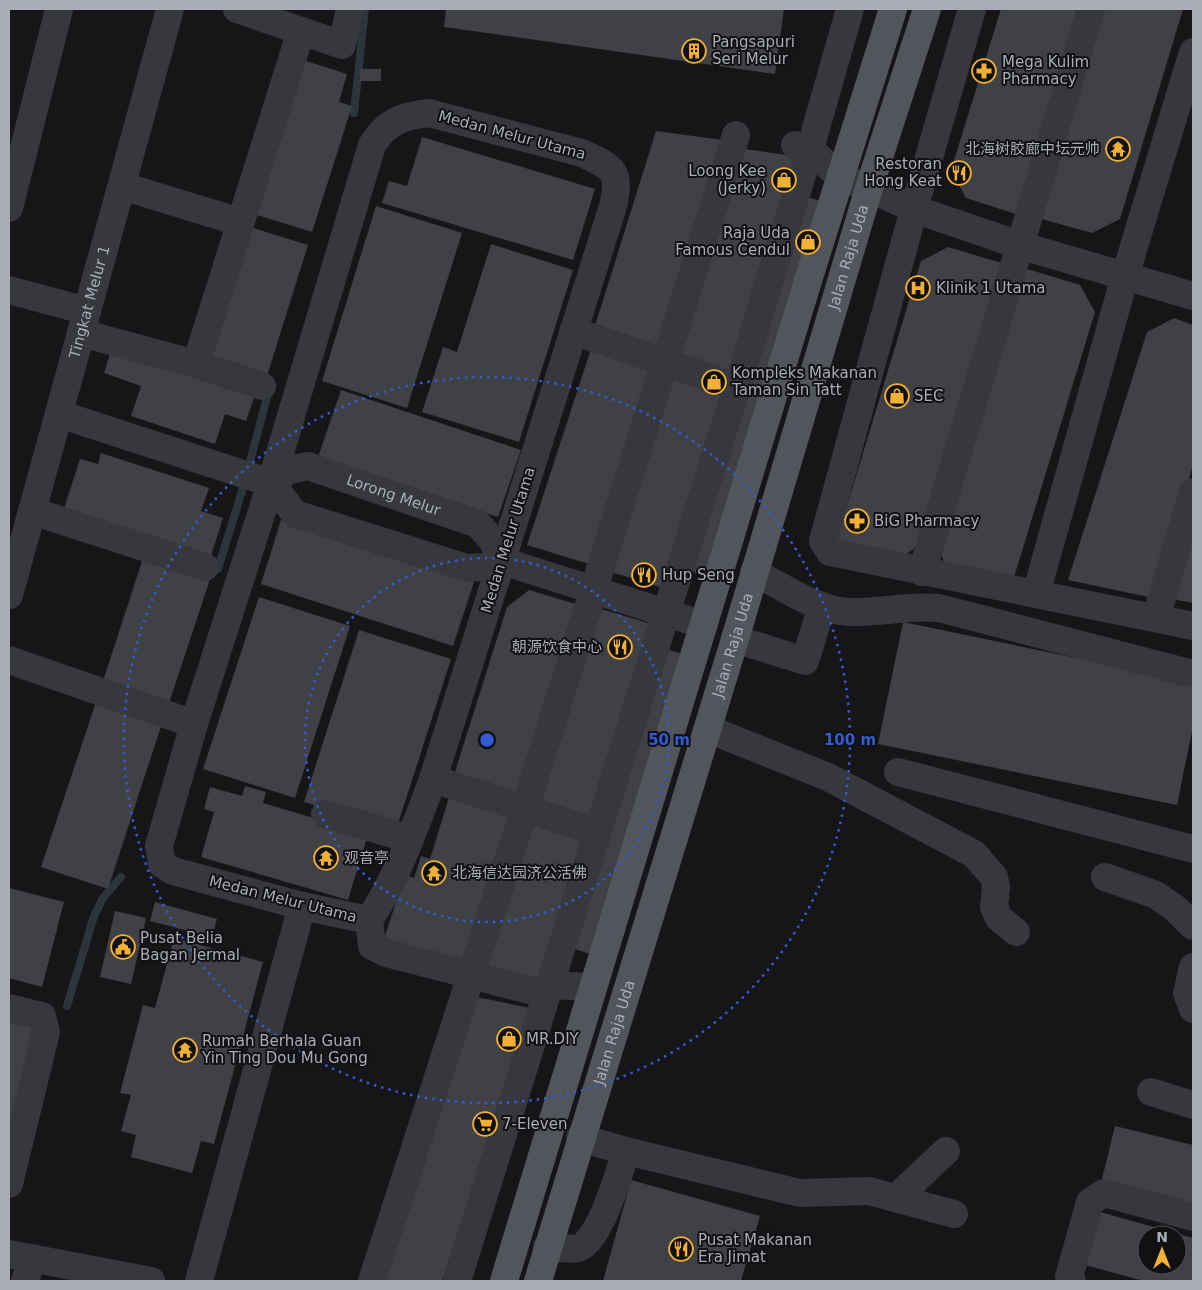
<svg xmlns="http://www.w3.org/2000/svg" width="1202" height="1290" font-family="'DejaVu Sans','Noto Sans SC',sans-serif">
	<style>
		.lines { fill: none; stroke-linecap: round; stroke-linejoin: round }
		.stream { stroke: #2c353c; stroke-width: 8 }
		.building { fill: #404145; fill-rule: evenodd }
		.minor { stroke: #37383d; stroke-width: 28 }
		.major { stroke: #53555c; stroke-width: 28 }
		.ring { fill: none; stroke: #325cd3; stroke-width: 2.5; stroke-dasharray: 2.5 5 }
		.labels { text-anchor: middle; stroke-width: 4; stroke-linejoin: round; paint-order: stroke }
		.poi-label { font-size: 15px; fill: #a8adb8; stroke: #111113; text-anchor: start }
		.street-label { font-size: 15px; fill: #a8adb8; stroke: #111113 }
		.centre { fill: #325cd3; stroke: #111113; stroke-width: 2.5 }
		.ring-label { font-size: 15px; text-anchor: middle; font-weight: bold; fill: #325cd3; stroke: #111113; stroke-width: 4; stroke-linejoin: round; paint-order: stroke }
	</style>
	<rect width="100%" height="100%" fill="#161618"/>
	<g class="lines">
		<g class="stream">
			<path d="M354,113L365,9"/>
			<path d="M218,569L242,491L269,390"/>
			<path d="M67,1006L94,916L103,898L121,877"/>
		</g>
	</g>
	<g class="building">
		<path d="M446,9H784L775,74L444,27Z"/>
		<path d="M1001,9H1082L1019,215L966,198L951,170Z"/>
		<path d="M1103,9H1183L1120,219L1092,233L1038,218Z"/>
		<path d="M297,58L347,74L339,102L352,106L312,232L248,212Z"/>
		<rect x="360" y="69" width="21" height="12"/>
		<path d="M656,131L723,140L657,349L594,329Z"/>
		<path d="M422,137L595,189L573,260L382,203L389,181L407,186Z"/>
		<path d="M738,148L801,157L739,376L673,357Z"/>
		<path d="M803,196L821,201L708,576L685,570Z"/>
		<path d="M376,206L462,233L407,408L322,381Z"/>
		<path d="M244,225L308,245L267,376L203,355Z"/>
		<path d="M491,244L573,270L519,442L422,412L443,347L457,352Z"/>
		<path d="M948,247L1005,264L921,543L900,559L835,546L921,261Z"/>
		<path d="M1024,268L1080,285L1095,312L1012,584L947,572L939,547Z"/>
		<path d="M1174,318L1193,325V465L1153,598L1068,580L1147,332Z"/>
		<path d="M113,345L256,392L246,421L225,414L215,444L131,416L141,386L104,373Z"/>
		<path d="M591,349L655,369L592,565L527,545Z"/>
		<path d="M669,373L727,391L663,588L605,570Z"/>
		<path d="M341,390L521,450L498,517L318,457Z"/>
		<path d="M101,453L209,488L201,511L223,518L208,565L62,515L80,459L98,464Z"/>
		<path d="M281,520L474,582L453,646L261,584Z"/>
		<path d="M1193,530V603L1172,599Z"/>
		<path d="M145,552L212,573L168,706L102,684Z"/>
		<path d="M529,590L579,605L519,798L453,778L507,607Z"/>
		<path d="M259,597L350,626L295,798L203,769Z"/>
		<path d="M595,607L651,624L592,817L537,802Z"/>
		<path d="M903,622L1193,682V726L1177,805L878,744Z"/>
		<path d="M359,630L451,659L396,830L304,802Z"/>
		<path d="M658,647L683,654L590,954L566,946Z"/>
		<path d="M98,696L164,717L108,889L41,867Z"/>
		<path d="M245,786L266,792L263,803L368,834L348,900L201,857L214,812L204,809L210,787L242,796Z"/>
		<path d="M450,794L514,815L467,965L384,939L398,896L408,876L414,878L421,856L430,859Z"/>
		<path d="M529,818L585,836L540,981L484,969Z"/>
		<path d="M9,888L64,902L42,987L9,978Z"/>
		<path d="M155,902L217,919L212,937L150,921Z"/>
		<path d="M115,911L146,918L131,984L100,977Z"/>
		<path d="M174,938L263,962L214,1144L201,1141L192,1173L131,1157L136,1135L121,1131L131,1095L120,1093L143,1005L155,1008Z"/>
		<path d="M477,997L535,1009L442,1281H384Z"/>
		<path d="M9,1020L33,1026L10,1129H9Z"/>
		<path d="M1115,1126L1193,1145V1206L1101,1183Z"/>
		<path d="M631,1180L760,1216L741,1281H603Z"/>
		<path d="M1100,1212L1193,1238V1281H1144L1085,1265ZM1147,1235H1177V1265H1147Z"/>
	</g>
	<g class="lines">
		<g class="minor">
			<path d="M237,9L342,45L350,9"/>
			<path d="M972,9L914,209L823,541L830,552L1193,626"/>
			<path d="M429,113L582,153C614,168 621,171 613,206L433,779C415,827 397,878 369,920L302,906L173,871L162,864L159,846L194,724L271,483L372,145C386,122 402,116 429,113Z"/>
			<path d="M795,145L810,149L839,176L869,188L914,209L1019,245L1193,296"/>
			<path d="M122,186L240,222"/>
			<path d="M9,208L59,9"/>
			<path d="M9,290L87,311"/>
			<path d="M573,331L737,387"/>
			<path d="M81,333L196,364L262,386"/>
			<path d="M196,364L301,31"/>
			<path d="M59,414L271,483L295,514L467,568L485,567L502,561L704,625"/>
			<path id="s1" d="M271,483L289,470L308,466L478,524L492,540L502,561"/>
			<path d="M32,511L205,567"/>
			<path d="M754,572C783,587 817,611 850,612C880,613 909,605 939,608L1193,674"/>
			<path d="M922,572L1091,9"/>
			<path d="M1036,594L1125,276L1193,52"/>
			<path id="s2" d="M9,595L170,9"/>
			<path d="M1156,618L1193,492"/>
			<path d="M735,639L805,661L822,606"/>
			<path d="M9,660L194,724"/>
			<path d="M708,729L828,777L974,854L994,877L996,887L994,907L999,918L1016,932"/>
			<path d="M898,772L1193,849"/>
			<path d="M433,779L597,832"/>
			<path d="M325,814L410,839"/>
			<path d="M1105,877L1156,895L1176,909L1193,926"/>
			<path d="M369,920L372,946L386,953L545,994"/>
			<path d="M1193,967L1187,993L1193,1009"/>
			<path d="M548,985L592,987"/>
			<path d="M9,1008L42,1016L46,1032L9,1184"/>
			<path d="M1151,1092L1193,1105"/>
			<path d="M580,1138L626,1151"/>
			<path d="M896,1198L946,1151"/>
			<path d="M547,1247C556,1247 569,1250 578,1248C599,1243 620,1171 626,1151L800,1193L869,1191L954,1214"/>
			<path d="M9,1254L151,1281"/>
			<path d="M25,1281L32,1258"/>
			<path d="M199,1281L302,906"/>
			<path d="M372,1281L525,809L736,135"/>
			<path d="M457,1281L737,387L810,149L850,9"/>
			<path d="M1072,1281L1069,1277L1090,1202L1104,1193L1193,1217"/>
		</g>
		<g class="major">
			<path d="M504,1281C630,856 760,432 893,9"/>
			<path id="s3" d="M538,1281L735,639L869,188L927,9"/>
		</g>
	</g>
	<g class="ring">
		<circle cx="487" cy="740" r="182"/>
		<circle cx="487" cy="740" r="363"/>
	</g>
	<defs>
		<g id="building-ring" transform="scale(1.25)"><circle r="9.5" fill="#111113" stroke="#f2b134" stroke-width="1.5"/><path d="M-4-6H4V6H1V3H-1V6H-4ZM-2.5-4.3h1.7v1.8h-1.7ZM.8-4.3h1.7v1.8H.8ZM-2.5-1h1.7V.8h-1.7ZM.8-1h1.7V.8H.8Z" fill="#f2b134"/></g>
		<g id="pharmacy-ring" transform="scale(1.25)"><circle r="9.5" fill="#111113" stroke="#f2b134" stroke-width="1.5"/><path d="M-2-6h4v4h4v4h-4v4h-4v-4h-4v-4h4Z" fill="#f2b134"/></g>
		<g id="temple-ring" transform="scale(1.25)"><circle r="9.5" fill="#111113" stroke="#f2b134" stroke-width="1.5"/><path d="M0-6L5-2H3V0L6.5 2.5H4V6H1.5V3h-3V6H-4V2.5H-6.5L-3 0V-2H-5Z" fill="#f2b134"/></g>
		<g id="restaurant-ring" transform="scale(1.25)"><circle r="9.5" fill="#111113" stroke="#f2b134" stroke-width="1.5"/><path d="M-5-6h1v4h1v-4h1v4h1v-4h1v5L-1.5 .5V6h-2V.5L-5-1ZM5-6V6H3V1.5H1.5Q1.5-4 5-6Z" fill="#f2b134"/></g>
		<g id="shop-ring" transform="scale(1.25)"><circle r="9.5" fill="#111113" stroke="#f2b134" stroke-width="1.5"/><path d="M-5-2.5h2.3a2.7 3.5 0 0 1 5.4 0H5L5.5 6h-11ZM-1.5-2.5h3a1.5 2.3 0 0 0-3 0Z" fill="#f2b134"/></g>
		<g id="hospital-ring" transform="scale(1.25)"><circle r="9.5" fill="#111113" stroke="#f2b134" stroke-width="1.5"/><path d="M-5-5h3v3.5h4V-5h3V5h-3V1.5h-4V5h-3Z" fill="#f2b134"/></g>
		<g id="civic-ring" transform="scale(1.25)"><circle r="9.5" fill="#111113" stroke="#f2b134" stroke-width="1.5"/><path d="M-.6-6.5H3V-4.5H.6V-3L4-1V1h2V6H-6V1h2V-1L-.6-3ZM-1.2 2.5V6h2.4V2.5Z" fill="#f2b134"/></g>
		<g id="supermarket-ring" transform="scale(1.25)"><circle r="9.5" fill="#111113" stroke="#f2b134" stroke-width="1.5"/><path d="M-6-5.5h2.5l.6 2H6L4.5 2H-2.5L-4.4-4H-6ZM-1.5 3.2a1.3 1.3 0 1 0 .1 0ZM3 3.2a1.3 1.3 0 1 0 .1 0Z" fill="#f2b134"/></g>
	</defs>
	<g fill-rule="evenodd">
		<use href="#building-ring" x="694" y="51"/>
		<use href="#pharmacy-ring" x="984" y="71"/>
		<use href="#temple-ring" x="1118" y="149"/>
		<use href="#restaurant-ring" x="959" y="173"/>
		<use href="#shop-ring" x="784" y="180"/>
		<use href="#shop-ring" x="808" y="242"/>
		<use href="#hospital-ring" x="918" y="288"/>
		<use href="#shop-ring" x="714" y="382"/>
		<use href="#shop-ring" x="897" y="396"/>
		<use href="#pharmacy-ring" x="857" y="521"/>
		<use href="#restaurant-ring" x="644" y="575"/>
		<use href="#restaurant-ring" x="620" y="647"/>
		<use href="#temple-ring" x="326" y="858"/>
		<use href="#temple-ring" x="434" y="873"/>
		<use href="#civic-ring" x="123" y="947"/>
		<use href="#shop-ring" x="509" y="1039"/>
		<use href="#temple-ring" x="185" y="1050"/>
		<use href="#supermarket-ring" x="485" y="1124"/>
		<use href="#restaurant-ring" x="681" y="1249"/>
	</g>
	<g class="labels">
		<g class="poi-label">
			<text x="712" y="47">Pangsapuri<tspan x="712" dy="17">Seri Melur</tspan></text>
			<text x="1002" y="67">Mega Kulim<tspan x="1002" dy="17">Pharmacy</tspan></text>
			<text x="1100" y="154" text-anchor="end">北海树胶廊中坛元帅</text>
			<text x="942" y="169" text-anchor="end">Restoran<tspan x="942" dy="17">Hong Keat</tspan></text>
			<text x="766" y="176" text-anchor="end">Loong Kee<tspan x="766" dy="17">(Jerky)</tspan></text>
			<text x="790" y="238" text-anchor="end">Raja Uda<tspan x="790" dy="17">Famous Cendul</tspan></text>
			<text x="936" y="293">Klinik 1 Utama</text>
			<text x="732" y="378">Kompleks Makanan<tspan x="732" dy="17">Taman Sin Tatt</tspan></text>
			<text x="914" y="401">SEC</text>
			<text x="874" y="526">BiG Pharmacy</text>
			<text x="662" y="580">Hup Seng</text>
			<text x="602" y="652" text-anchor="end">朝源饮食中心</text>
			<text x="344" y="863">观音亭</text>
			<text x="452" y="878">北海信达园济公活佛</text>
			<text x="140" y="943">Pusat Belia<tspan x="140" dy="17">Bagan Jermal</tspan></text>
			<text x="526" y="1044">MR.DIY</text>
			<text x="202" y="1046">Rumah Berhala Guan<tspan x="202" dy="17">Yin Ting Dou Mu Gong</tspan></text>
			<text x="502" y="1129">7-Eleven</text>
			<text x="698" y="1245">Pusat Makanan<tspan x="698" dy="17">Era Jimat</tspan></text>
		</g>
		<g class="street-label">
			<text transform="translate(512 135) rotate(15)" y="5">Medan Melur Utama</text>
			<text dy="5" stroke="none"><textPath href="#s3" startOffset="1070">Jalan Raja Uda</textPath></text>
			<text dy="5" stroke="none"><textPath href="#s2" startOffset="304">Tingkat Melur 1</textPath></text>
			<text dy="5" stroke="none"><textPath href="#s1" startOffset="132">Lorong Melur</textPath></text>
			<text transform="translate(508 540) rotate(-73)" y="5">Medan Melur Utama</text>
			<text dy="5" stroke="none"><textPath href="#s3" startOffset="665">Jalan Raja Uda</textPath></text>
			<text transform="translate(283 899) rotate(14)" y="5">Medan Melur Utama</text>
			<text dy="5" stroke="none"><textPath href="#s3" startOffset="260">Jalan Raja Uda</textPath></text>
		</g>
	</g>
	<circle cx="487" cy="740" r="8" class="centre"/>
	<g class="ring-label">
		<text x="669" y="745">50 m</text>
		<text x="850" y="745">100 m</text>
	</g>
	<rect width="1202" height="1290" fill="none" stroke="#a8adb8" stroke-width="20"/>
	<g transform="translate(1162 1250)"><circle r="24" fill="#111113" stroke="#4d4f55"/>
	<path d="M0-4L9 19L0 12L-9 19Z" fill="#f2b134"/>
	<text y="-8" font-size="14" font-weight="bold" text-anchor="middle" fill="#a8adb8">N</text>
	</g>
</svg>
